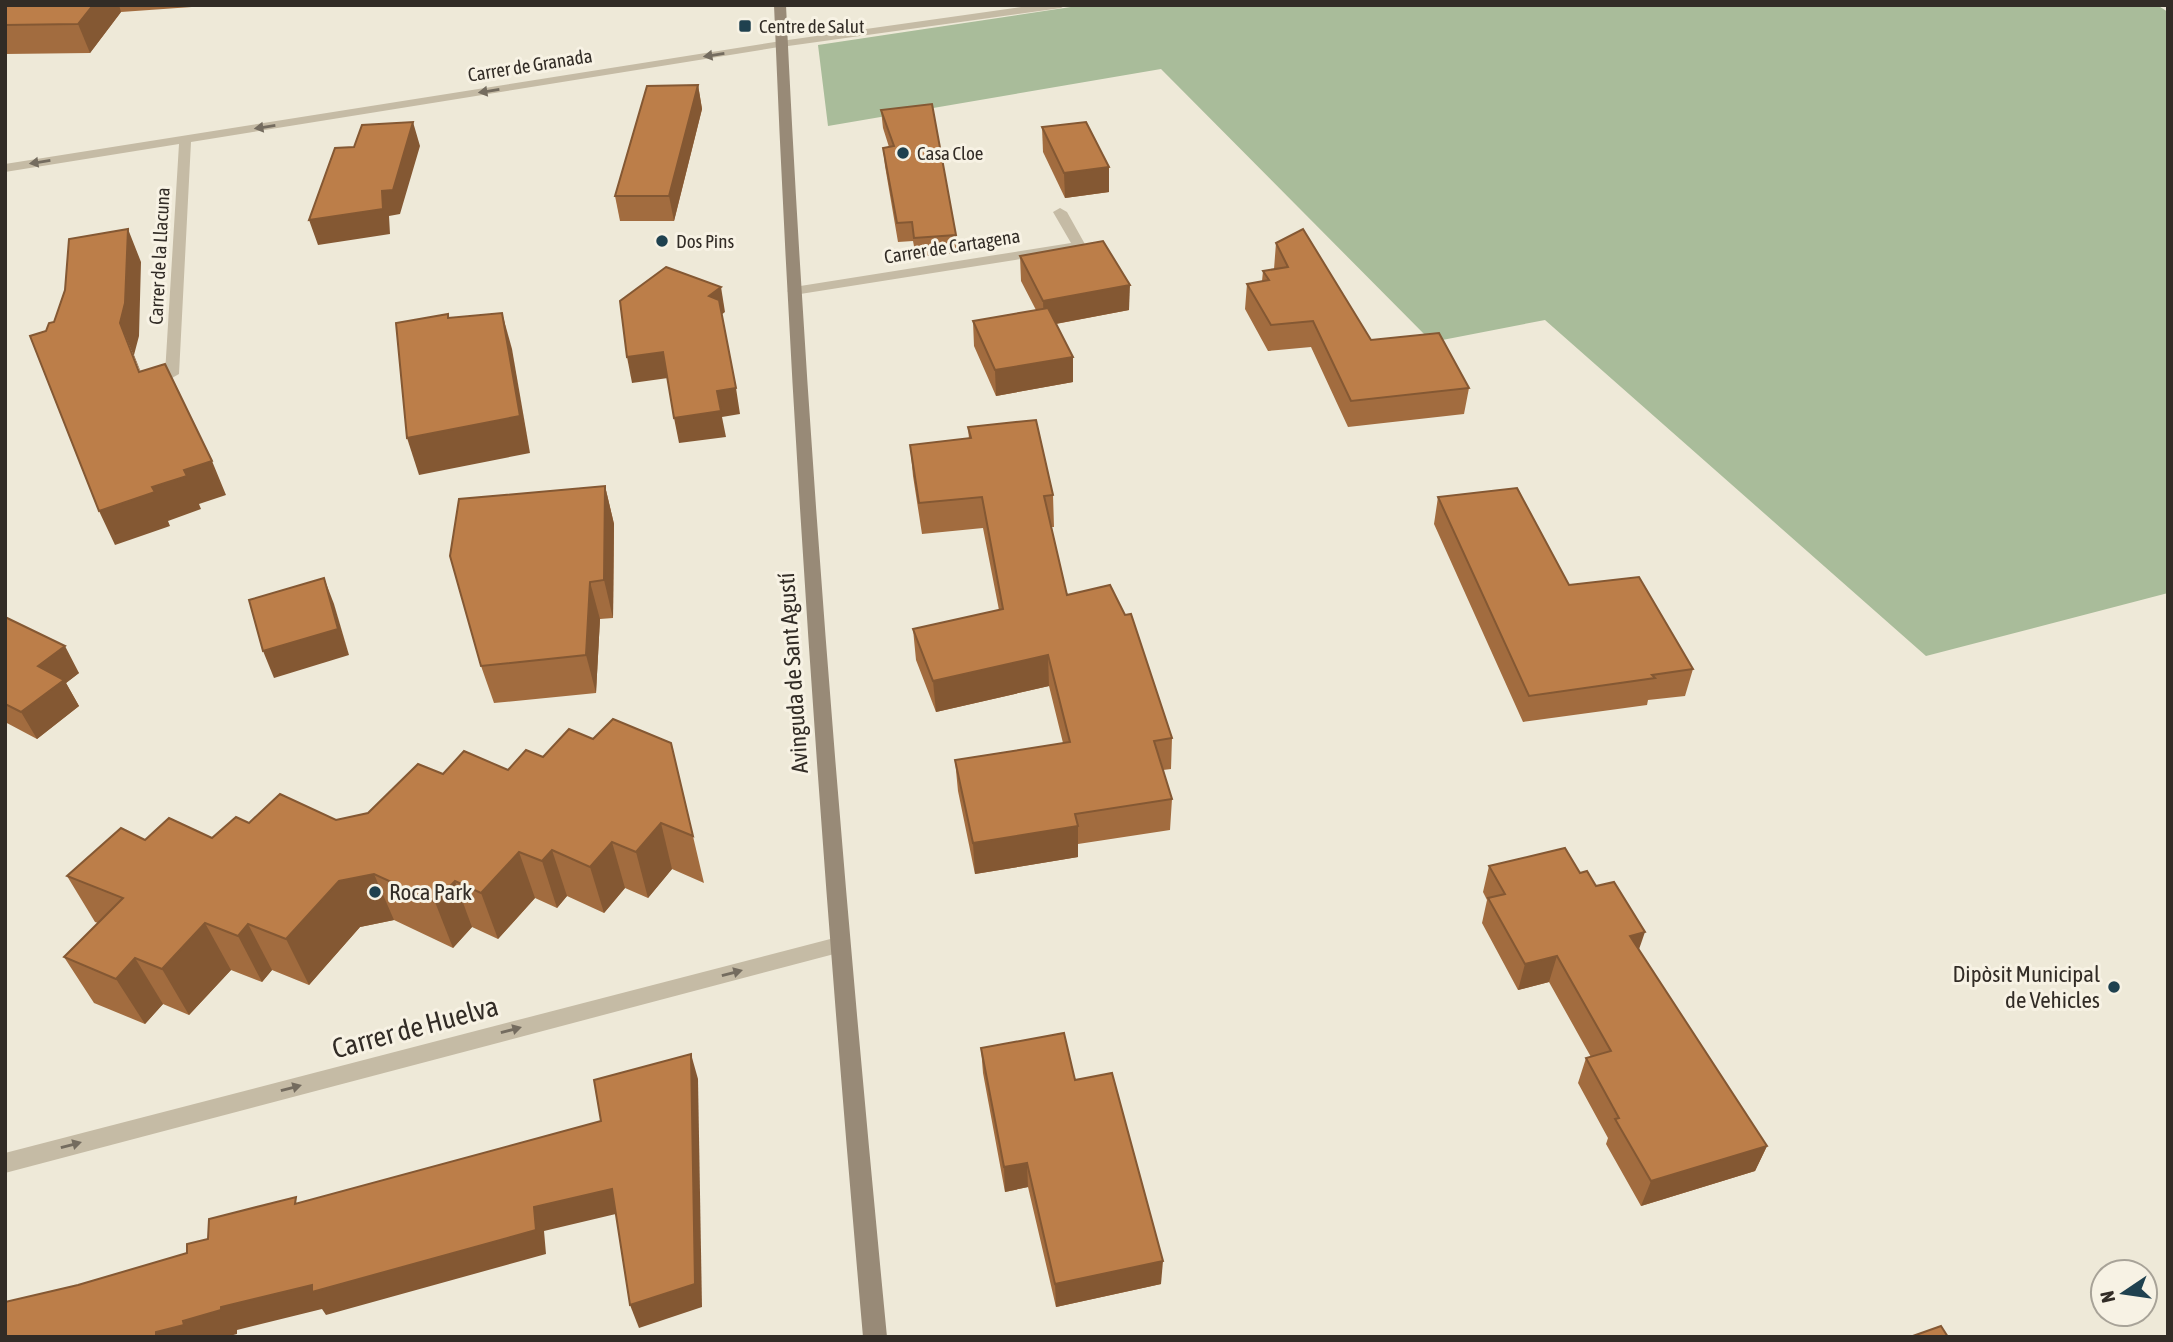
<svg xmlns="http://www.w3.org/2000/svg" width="2173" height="1342" font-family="'Asap Condensed',sans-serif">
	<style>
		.green { fill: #a9bc9a }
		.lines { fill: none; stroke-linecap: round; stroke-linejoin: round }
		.lane { fill: #c5bba5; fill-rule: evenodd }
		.street { fill: #c5bba5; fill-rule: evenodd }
		.secondary { fill: #988a77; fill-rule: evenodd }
		.wall { fill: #a26c3f }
		.shaded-wall { fill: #845833 }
		.building { fill: #bc7e49; stroke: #845833; stroke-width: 2 }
		.oneway { fill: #746c5f }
		.poi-dot { fill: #1f414f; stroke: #f7f2e4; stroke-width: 2.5 }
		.labels { text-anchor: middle; stroke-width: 6; stroke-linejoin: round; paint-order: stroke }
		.far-poi-label { font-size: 19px; fill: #322c26; stroke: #f7f2e4; text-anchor: start }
		.far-street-label { font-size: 19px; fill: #322c26; stroke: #f7f2e4 }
		.street-label { font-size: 23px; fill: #322c26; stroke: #f7f2e4 }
		.poi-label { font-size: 23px; fill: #322c26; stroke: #f7f2e4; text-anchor: start }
		.near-street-label { font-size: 28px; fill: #322c26; stroke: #f7f2e4 }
	</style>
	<rect width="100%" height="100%" fill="#eee9d8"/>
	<path class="green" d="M1084,5H2157L2168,12V593L1926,656L1545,320L1432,342L1161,69L828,126L818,45Z"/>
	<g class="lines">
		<g class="lane">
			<path d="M1035,5H1066L1061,8L781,47L775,44L781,41Z"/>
			<path d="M1060,208L1067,212L1086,246L1084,249L794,295L787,291L794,287L1071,243L1053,212Z"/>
		</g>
		<g class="street">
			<path d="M781,41L785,42V46L191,142L179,374L172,378L165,374L179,144L5,172V164Z"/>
			<path d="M838,937L845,939L848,945L845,951L838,953L5,1173V1153Z"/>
		</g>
		<path class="secondary" d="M774,5H786C807,450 844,893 887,1337H863C824,893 792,450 774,5Z"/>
	</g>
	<g class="wall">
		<path d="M5,5H220L121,12L90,53L5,54Z"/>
		<path d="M698,85L702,109L674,221H620L615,196Z"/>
		<path d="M881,110L956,235L957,253L916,257L913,241L898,242L885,166L883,148L889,147L883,128Z"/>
		<path d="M1042,127L1109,167V192L1065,198L1043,152Z"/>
		<path d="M1276,243L1371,340L1469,388L1464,414L1348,427L1311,347L1268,351L1245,309L1247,284L1262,281L1263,271L1274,269Z"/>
		<path d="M1020,256L1129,310L1056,324L1073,382L996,396L974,346L973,321L1036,310L1021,281Z"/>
		<path d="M968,427L1053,495L1054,527H1051L1067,595L1172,738L1171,769L1163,770L1172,799L1170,830L1078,844V857L975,874L958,791L955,760L1063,743L1049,686L936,712L916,660L913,629L999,610L983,528L922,534L913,476L910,445L969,439Z"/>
		<path d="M605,486L614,524L613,618L600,619L596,693L494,703L481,666Z"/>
		<path d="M1438,497L1693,669L1685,696L1648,700L1647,705L1523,722L1434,524Z"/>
		<path d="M5,617L79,673L66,683L79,706L37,739L5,722Z"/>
		<path d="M593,739L671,743L704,883L672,869L648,898L625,888L604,913L567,896L557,908L535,898L498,939L472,927L453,948L394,920L360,927L309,985L272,970L262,982L231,970L189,1015L163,1004L145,1024L94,1003L64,957L98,923L95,922L67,876L145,840L212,838L249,823L336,820L368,813L443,774L508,770Z"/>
		<path d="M1489,866L1580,873L1596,886L1767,1146L1755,1171L1641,1206L1606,1144L1608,1138L1578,1083L1586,1058L1591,1057L1549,982L1518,990L1482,923L1487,900L1483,892Z"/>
		<path d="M981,1048L1075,1080L1161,1284L1056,1307L1028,1187L1005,1192L983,1073Z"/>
	</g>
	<g class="shaded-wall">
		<path d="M93,5H119L121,12L90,53L78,24Z"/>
		<path d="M698,85L702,109L674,221L669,196Z"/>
		<path d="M413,122L420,146L400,214L389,216L390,234L318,245L309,220Z"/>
		<path d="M1109,167V192L1065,198L1064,173Z"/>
		<path d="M128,229L141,262L139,336L134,355L154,405L120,323Z"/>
		<path d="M1130,285L1129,310L1044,326L1043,301Z"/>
		<path d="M721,287L725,312L713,321L709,296Z"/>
		<path d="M502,313L512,349L530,453L419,475L407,438Z"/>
		<path d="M663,352L668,378L632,383L627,357Z"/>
		<path d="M1073,357V382L996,396L995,370Z"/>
		<path d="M736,388L740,414L722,417L726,437L679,443L674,418L717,391Z"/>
		<path d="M212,461L226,495L199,504L201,509L168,521L170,526L115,545L99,511L152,487L184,470Z"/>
		<path d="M605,486L614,524L613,618L604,580Z"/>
		<path d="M324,578L334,604L349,655L274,678L263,651Z"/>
		<path d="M590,582L600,619L596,693L586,655Z"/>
		<path d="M65,646L79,673L66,683L79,706L37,739L21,712L38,666Z"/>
		<path d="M1048,655L1049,686L936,712L933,681Z"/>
		<path d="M661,823L672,869L648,898L636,852Z"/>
		<path d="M1078,826V857L975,874L973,843Z"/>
		<path d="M612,842L625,888L604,913L590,867Z"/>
		<path d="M552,850L567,896L557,908L542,861Z"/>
		<path d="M519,852L535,898L498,939L481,893Z"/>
		<path d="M374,874L394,920L360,927L309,985L286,939L339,881Z"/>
		<path d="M455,881L472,927L453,948L435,902Z"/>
		<path d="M205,923L231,970L189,1015L162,969Z"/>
		<path d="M248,924L272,970L262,982L238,936Z"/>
		<path d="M1645,932L1636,958L1630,936Z"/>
		<path d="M1557,956L1549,982L1518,990L1525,964Z"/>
		<path d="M135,958L163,1004L145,1024L116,979Z"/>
		<path d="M691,1054L698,1079L702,1307L639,1328L630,1305Z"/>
		<path d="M1767,1146L1755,1171L1641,1206L1651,1181Z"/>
		<path d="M1027,1163L1028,1187L1005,1192L1004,1167Z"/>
		<path d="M612,1189L620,1213L544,1231L546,1254L326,1315L322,1309L237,1330V1334L226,1337H156V1332L221,1307L534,1207Z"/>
		<path d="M1163,1261L1161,1284L1056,1307L1055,1284Z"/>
	</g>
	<g class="building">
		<path d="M5,5H93L78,24L5,25Z"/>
		<path d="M698,85L669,196H615L647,86Z"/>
		<path d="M932,104L956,235L914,238L912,222L897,223L883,148L894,146L881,110Z"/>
		<path d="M413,122L393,190L382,191L383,209L309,220L335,148L354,147L362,125Z"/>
		<path d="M1086,122L1109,167L1064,173L1042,127Z"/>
		<path d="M128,229L125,303L120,323L139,372L165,364L212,461L184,470L187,476L152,487L155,492L99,511L30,336L46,331L49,323L54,322L65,290L69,239Z"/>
		<path d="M1303,229L1371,340L1439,333L1469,388L1351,401L1313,321L1271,325L1247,284L1269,280L1263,271L1288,267L1276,243Z"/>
		<path d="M1103,241L1130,285L1043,301L1020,256Z"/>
		<path d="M666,267L721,287L709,296L719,300L736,388L717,391L721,411L674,418L663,352L627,357L620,301Z"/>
		<path d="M1048,308L1073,357L995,370L973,321Z"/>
		<path d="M502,313L520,416L407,438L396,323L448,314V318Z"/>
		<path d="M1036,420L1053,495L1044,496L1067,595L1110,585L1125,615L1131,614L1172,738L1154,741L1172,799L1075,814L1078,826L973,843L955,760L1070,742L1048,655L933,681L913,629L1003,609L982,497L919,503L910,445L971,438L968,427Z"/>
		<path d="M605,486L604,580L590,582L586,655L481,666L450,556L459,499Z"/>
		<path d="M1517,488L1569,585L1639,577L1693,669L1652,675L1655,678L1529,696L1438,497Z"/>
		<path d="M324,578L338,629L263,651L249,600Z"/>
		<path d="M5,617L65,646L38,666L64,680L21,712L5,704Z"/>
		<path d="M613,719L671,743L693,836L661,823L636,852L612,842L590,867L552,850L542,861L519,852L481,893L455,881L435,902L374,874L339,881L286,939L248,924L238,936L205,923L162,969L135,958L116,979L64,957L123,898L67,876L121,828L145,840L169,818L212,838L236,817L249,823L280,794L336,820L368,813L418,764L443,774L464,751L508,770L526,750L543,757L569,729L593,739Z"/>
		<path d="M1565,848L1580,873L1587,871L1596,886L1614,882L1645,932L1630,936L1767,1146L1651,1181L1615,1119L1619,1118L1586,1058L1611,1051L1557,956L1525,964L1488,898L1505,894L1489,866Z"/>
		<path d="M1064,1033L1075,1080L1112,1073L1163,1261L1055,1284L1027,1163L1004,1167L981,1048Z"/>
		<path d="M691,1054L695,1284L630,1305L612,1189L534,1207L536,1230L312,1292V1285L221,1307V1310L183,1321L184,1325L156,1332V1337H5V1302L78,1285L187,1253V1244L208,1239L209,1219L296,1197L295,1204L601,1121L594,1080Z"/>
		<path d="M1941,1326L1948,1337H1910Z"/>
	</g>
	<defs><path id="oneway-solid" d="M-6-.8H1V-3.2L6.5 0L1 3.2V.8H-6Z" transform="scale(1.75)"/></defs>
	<g class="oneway">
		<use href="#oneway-solid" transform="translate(714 55) rotate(171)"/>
		<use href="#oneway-solid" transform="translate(489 91) rotate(171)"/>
		<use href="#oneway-solid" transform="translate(265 127) rotate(171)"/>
		<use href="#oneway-solid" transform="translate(40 162) rotate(171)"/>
		<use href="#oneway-solid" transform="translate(732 973) rotate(-15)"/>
		<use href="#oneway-solid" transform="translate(511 1030) rotate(-15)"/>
		<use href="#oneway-solid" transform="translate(291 1088) rotate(-15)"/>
		<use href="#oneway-solid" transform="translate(71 1145) rotate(-15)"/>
	</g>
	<g class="poi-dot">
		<rect x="738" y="19" width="14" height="14" rx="3.5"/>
		<circle cx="903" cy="153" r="7"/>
		<circle cx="662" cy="241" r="7"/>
		<circle cx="375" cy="892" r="7"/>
		<circle cx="2114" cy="987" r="7"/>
	</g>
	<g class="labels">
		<g class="far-poi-label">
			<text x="759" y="33">Centre de Salut</text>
			<text x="917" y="160">Casa Cloe</text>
			<text x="676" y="248">Dos Pins</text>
		</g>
		<g class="far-street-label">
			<text transform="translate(530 65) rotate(-9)" y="7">Carrer de Granada</text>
			<text transform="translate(952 246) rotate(-9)" y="7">Carrer de Cartagena</text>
			<text transform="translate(159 256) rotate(-87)" y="7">Carrer de la Llacuna</text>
		</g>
		<g class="street-label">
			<text transform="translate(793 673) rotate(-94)" y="8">Avinguda de Sant Agustí</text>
		</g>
		<g class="poi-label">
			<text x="389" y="900">Roca Park</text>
			<text x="2100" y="982" text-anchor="end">Dipòsit Municipal<tspan x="2100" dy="26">de Vehicles</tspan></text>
		</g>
		<g class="near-street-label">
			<text transform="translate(415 1027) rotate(-15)" y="10">Carrer de Huelva</text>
		</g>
	</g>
	<rect width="2173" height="1342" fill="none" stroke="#322c26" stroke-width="14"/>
	<g transform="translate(2124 1293) rotate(257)"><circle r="33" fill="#f7f2e4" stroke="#a8a398" stroke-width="2"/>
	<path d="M0-5L12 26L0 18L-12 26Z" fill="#1f414f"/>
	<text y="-10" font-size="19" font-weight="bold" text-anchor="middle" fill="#322c26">N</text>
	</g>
</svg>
